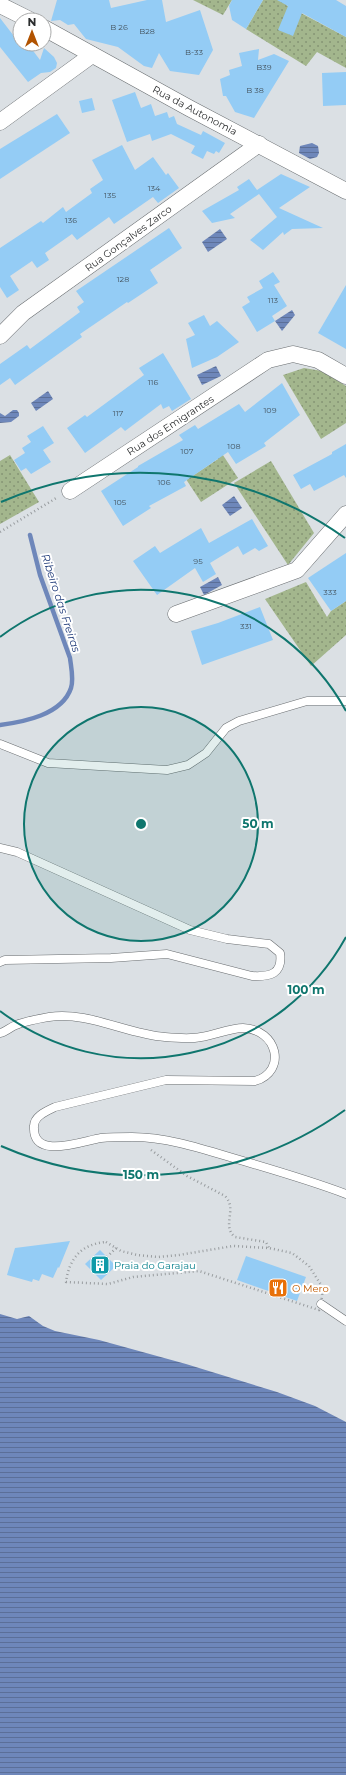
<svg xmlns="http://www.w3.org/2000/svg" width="346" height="1775" font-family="Montserrat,sans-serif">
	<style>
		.grass { fill: url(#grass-dots) }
		.water { fill: url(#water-rules) }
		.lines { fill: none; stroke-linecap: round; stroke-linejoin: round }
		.stream { stroke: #6e87ba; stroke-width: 4.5 }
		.building { fill: #94ccf5 }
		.lane-casing { stroke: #696d70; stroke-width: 9 }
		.street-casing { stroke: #696d70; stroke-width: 17 }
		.path { stroke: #989c9f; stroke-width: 2.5; stroke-dasharray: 1 3; stroke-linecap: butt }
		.lane { stroke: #fff; stroke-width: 8 }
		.street { stroke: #fff; stroke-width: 16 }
		.ring { fill: none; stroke: #0f766e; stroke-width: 2 }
		.labels { text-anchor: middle; stroke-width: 4; stroke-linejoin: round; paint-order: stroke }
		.number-label { font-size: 8px; fill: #455560 }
		.street-label { font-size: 10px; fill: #2b2d2e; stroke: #fff }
		.culture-label { font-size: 10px; fill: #0d838f; stroke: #fff; text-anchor: start }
		.food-label { font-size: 10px; fill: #c56008; stroke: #fff; text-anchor: start }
		.water-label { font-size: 11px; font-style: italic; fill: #1f3b79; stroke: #fff }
		.centre { fill: #0f766e; stroke: #fff; stroke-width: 2 }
		.ring-label { font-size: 12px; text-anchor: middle; font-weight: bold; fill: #0f766e; stroke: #fff; stroke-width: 4; stroke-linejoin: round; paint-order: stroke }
	</style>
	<defs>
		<pattern id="grass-dots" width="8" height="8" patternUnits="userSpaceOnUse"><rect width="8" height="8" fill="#a3b68d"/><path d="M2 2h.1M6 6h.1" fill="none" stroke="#859474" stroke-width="1.8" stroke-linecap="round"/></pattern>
		<pattern id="water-rules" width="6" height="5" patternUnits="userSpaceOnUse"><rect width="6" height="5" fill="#6e87ba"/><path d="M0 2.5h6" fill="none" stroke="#5b6f98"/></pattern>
	</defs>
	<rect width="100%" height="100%" fill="#dbe0e4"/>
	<g class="grass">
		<path d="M193,0H232L223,15Z"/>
		<path d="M263,0H289L286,5L346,37V68L317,52L306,66L246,29Z"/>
		<path d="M304,368L322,371L346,386V423L321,439L283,375Z"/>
		<path d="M215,443L238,478L201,502L178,467L191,477L218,459L210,446Z"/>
		<path d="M10,455L39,502L0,524V461Z"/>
		<path d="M271,461L314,533L288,565L234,483Z"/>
		<path d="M306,582L327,617L331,611L346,601V635L311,666L265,599Z"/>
	</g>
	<g class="water">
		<path d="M312,143L318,146L319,153L317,157L310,159L299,153L300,146Z"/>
		<path d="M220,229L227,239L208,252L202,242Z"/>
		<path d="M292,310L295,315L282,331L275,321Z"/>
		<path d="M216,366L221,376L202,385L197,375Z"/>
		<path d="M48,391L53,399L36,411L31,403Z"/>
		<path d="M13,410H17L19,413V416L11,422L0,423V413L5,416Z"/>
		<path d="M234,496L242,508L230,516L222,505Z"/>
		<path d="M218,577L222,585L204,595L200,587Z"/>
		<path d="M0,1314L17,1319L29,1316L43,1326L55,1331L99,1340L186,1364L277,1392L315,1406L346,1422V1775H0Z"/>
	</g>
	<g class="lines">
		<path class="stream" d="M0,725C23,722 62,715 71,688C74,679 71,667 70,658L40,575L30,535"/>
	</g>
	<g class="building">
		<path d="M57,0H109L111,8L147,0H162L166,22L200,10L213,50L199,75L170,71L159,53L152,68L144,66L118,47L86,39L74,24L68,25L60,20L51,21Z"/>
		<path d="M232,0H263L246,29L232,20L229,6Z"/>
		<path d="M277,0H336L346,6V37L302,13L293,36L278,30L288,6Z"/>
		<path d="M0,18L20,44H28L40,60L44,48L54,57L57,63L56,68L50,72L41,73L28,82L0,47Z"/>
		<path d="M259,49L258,60L274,54L289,61L254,118L235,112L226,96H223L220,79L230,75L229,70L242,66L239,53Z"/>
		<path d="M346,72V105L323,106L322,73Z"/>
		<path d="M135,92L141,108L151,104L155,116L167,112L169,118L174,116L177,124L201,135L203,131L225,143L219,153L216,151L214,154L207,151L203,159L191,153L195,146L171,134L152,141L150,134L127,142L112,100Z"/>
		<path d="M92,98L95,110L82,113L79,101Z"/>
		<path d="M57,114L70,133L0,179V149Z"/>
		<path d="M122,145L135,170L153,157L166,175L168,173L179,188L158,203L153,197L114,224L109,217L77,240L72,234L45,253L49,260L37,268L32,261L10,276L19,290L7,298L0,287V248L41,221L43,223L63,207L66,212L92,193L90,189L103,180L92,160Z"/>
		<path d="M281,174L310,187L279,208L323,228L292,229L284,235L283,232L263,250L250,240L277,217L259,194L230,214L235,218L212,223L202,211L239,190L237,187L249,179L257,190Z"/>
		<path d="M169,228L182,248L150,270L158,283L128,303L127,302L80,334L82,337L15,385L10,378L0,385V364L27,345L30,349L80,312L77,307L84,302L76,291Z"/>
		<path d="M273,272L280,282L274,285L287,306L272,316L275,321L257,332L242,307L250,302L247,297L263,288L259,281Z"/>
		<path d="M346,285V349L318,333Z"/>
		<path d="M204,315L210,326L217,321L239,342L217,357L192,368L186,339L195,335L188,323Z"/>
		<path d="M163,353L191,399L172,411L169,406L163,409L161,404L125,431L121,427L85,453L67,428L85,415L87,417L144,375L139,368Z"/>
		<path d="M282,383L300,415L264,443L266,446L236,464L228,452L184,482L186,486L149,506L151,508L123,526L101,491L138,467V466L183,440L179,435L195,425L198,429L239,404L245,412Z"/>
		<path d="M43,426L54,443L43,450L51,462L31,474L26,468L21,471L14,460L25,453L22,448L31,442L27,436Z"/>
		<path d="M346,444V478L344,475L314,491L310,484L301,489L293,475L332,454V452Z"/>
		<path d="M252,519L268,546L259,551L255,548L243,555L238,546L210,563L216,574L203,582L195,568L157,595L133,561L155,546L160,553L201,528L209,543Z"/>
		<path d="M346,553V601L331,611L308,578Z"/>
		<path d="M260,607L273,640L202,665L191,631L218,623Z"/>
		<path d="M70,1241L59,1268L58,1267L53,1278L42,1274L39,1281L33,1279L32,1282L7,1275L15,1248Z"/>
		<path d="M100,1250L116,1266L101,1280L85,1264Z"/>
		<path d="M246,1256L306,1277L297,1301L237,1280Z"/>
	</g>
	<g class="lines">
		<g class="lane-casing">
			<g id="lane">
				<path d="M0,744L48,763L167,770L188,765L206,753L226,728L239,721L307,701H346"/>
				<path d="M0,848L17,852L190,930L227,939L269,944L280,953C283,974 270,977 252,976L167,954L111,958L5,960L0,962"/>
				<path d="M0,1033C6,1032 10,1027 16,1025C26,1021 38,1019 49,1017C88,1011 126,1034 165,1037C176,1038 191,1039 201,1037C214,1035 231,1028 243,1028C277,1029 288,1071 255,1081L166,1080L55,1107C47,1111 34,1116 34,1126C32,1161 82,1141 101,1138C111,1137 122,1137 132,1137C166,1137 200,1148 233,1158C271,1169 309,1180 346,1194"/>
				<path d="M321,1304L346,1321"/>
			</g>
		</g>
		<g class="street-casing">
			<g id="street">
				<path d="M0,5L30,20"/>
				<path d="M44,28L189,108L346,191"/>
				<path d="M0,122L92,55"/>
				<path d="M0,336L23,313L259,144"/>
				<path d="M70,491L268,360L293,354L318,360L346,376"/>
				<path d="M176,614L297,570L346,514"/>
			</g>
		</g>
		<g class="path">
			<path d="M0,532L58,497"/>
			<path d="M151,1150L187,1176L225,1196C238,1209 221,1226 235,1237L266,1242L269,1248"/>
			<path d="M106,1242L121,1251L137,1255L158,1257L179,1255L233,1246L269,1248L292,1253L309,1266L323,1288L321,1304L319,1310L199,1271L133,1277L108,1284L66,1282C69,1259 81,1244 106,1242Z"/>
			<path d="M107,1257L116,1248"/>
		</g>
		<use href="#lane" class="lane"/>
		<use href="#street" class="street"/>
	</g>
	<circle cx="141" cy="824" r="117" fill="#0f766e" fill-opacity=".12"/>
	<g class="ring">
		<circle cx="141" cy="824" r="117"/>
		<path d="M346 937A234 234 0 0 1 0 1011M0 637A234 234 0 0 1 346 711"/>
		<path d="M345 1110A351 351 0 0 1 1 1146M1 502A351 351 0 0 1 345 538"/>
	</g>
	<defs>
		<g id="building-square" transform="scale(1)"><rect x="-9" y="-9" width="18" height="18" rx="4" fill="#0f9aa8" stroke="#fff"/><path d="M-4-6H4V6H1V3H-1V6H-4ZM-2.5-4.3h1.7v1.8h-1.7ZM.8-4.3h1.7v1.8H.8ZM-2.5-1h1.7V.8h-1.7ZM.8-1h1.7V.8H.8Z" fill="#fff"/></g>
		<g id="restaurant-square" transform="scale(1)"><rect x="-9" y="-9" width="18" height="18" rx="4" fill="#e8710a" stroke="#fff"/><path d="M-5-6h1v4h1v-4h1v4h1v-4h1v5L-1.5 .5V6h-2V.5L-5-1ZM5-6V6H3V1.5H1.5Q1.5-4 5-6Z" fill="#fff"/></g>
	</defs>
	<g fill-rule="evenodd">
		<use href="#building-square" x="100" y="1265"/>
		<use href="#restaurant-square" x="278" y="1288"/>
	</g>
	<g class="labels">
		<g class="number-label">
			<text x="119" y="30">B 26</text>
			<text x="147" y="34">B28</text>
			<text x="194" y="55">B-33</text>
			<text x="264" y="70">B39</text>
			<text x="255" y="93">B 38</text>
			<text x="154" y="191">134</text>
			<text x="110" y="198">135</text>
			<text x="71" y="223">136</text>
			<text x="123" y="282">128</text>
			<text x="273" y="303">113</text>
			<text x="153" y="385">116</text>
			<text x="270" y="413">109</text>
			<text x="118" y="416">117</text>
			<text x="234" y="449">108</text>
			<text x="187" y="454">107</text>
			<text x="164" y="485">106</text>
			<text x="120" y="505">105</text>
			<text x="198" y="564">95</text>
			<text x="330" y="595">333</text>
			<text x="246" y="629">331</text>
		</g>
		<g class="street-label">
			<text transform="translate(195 110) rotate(28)" y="4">Rua da Autonomia</text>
			<text transform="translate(128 238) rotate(-36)" y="4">Rua Gonçalves Zarco</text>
			<text transform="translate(170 425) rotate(-33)" y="4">Rua dos Emigrantes</text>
		</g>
		<g class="culture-label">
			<text x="114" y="1269">Praia do Garajau</text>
		</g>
		<g class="food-label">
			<text x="292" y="1292">O Mero</text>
		</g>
		<g class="water-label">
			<text transform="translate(61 603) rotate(72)" y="4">Ribeiro das Freiras</text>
		</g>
	</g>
	<circle cx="141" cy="824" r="6" class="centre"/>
	<g class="ring-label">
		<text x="258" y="828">50 m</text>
		<text x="306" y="994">100 m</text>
		<text x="141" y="1179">150 m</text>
	</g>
	<g transform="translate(32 32)"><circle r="19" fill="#ffffff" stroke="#aaabab"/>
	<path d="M0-3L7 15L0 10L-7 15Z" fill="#b15300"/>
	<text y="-6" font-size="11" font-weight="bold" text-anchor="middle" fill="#2b2d2e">N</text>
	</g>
</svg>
